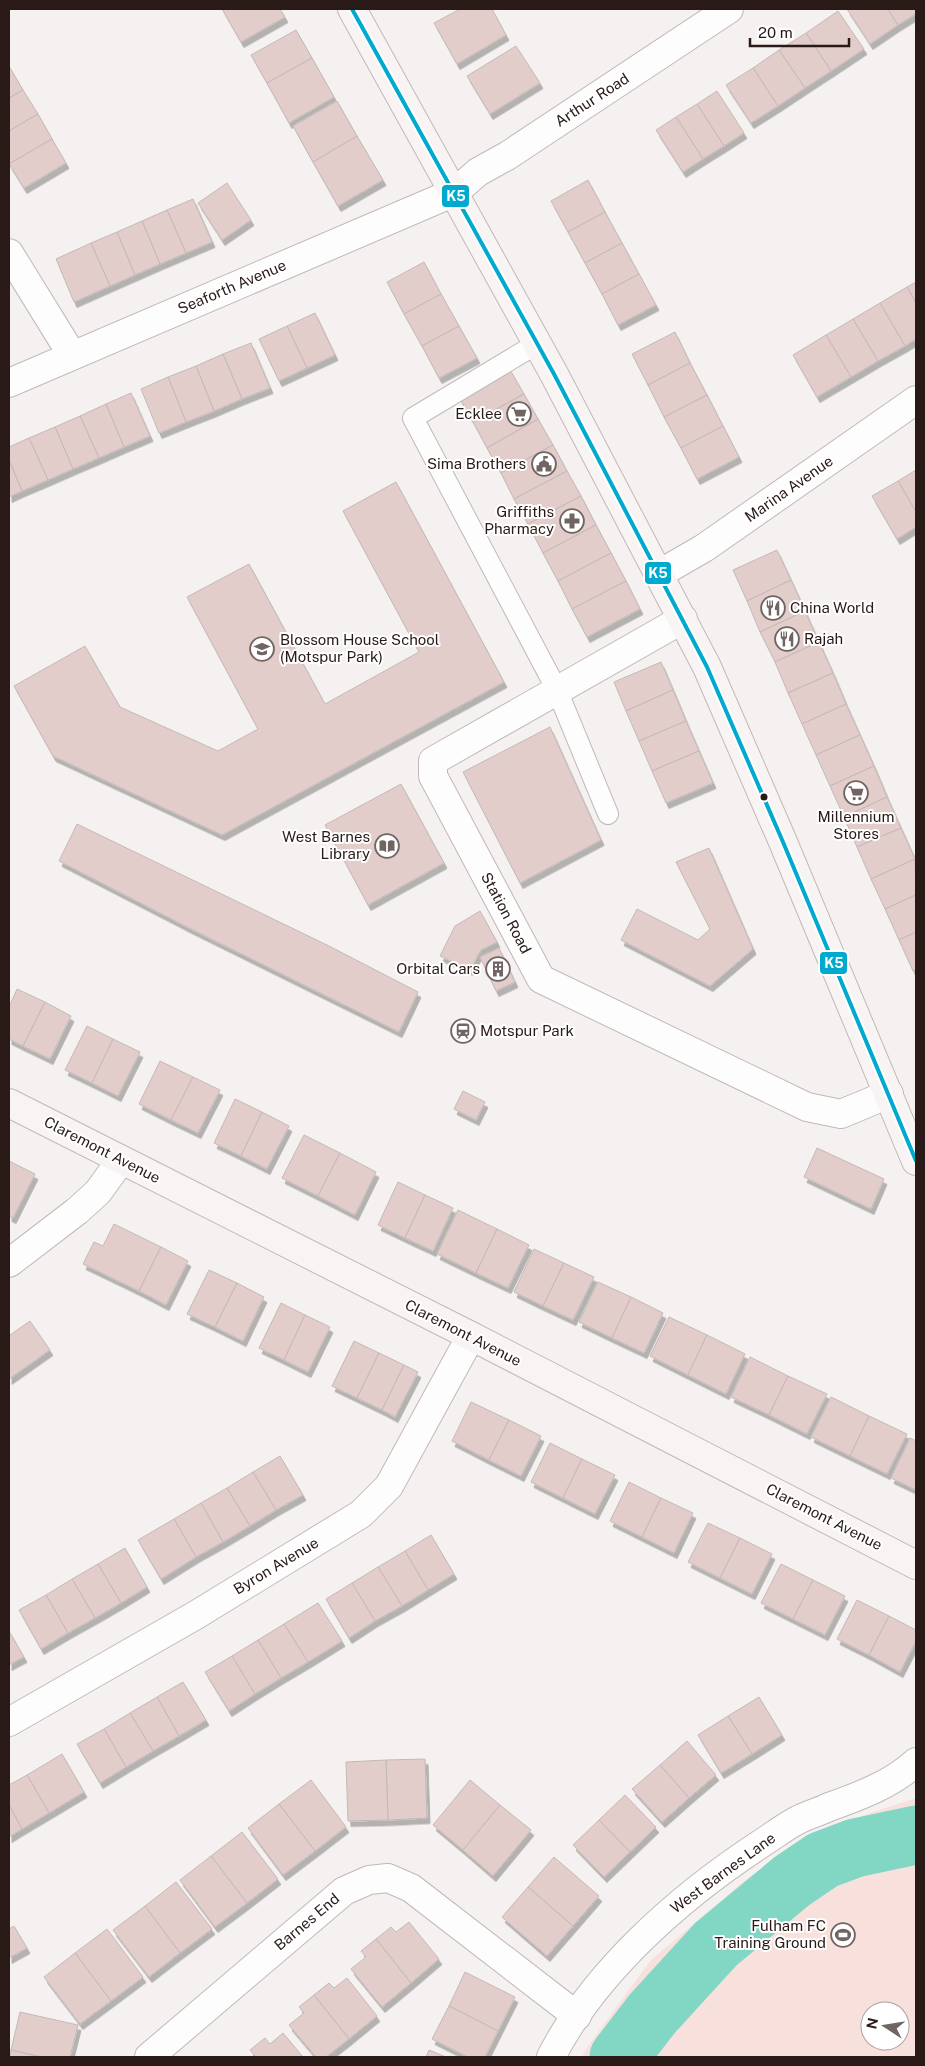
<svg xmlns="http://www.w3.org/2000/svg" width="925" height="2066" font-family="'Public Sans',sans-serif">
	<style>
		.green { fill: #f8e1dd; fill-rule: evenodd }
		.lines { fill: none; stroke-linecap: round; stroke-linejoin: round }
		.river { stroke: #81d7c4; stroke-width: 59 }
		.building { fill: #e2cdca; stroke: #c3b9b8; filter: url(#shadow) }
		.lane-casing { stroke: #c1b8b7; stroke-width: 22 }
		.street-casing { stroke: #c1b8b7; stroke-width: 30 }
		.secondary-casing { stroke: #c1b8b7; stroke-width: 30 }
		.lane { stroke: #fefdfd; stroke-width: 20 }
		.street { stroke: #fefdfd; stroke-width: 28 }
		.secondary { stroke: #f9f4f4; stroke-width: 28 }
		.bus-1-casing { stroke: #fff; stroke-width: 8 }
		.bus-1 { stroke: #00a9ce; stroke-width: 4 }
		.bus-dot { fill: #291a17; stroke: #fff; stroke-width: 2 }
		.labels { text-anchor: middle; stroke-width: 4; stroke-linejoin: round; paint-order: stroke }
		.street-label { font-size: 15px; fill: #291a17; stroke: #fff }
		.poi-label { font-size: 15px; fill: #291a17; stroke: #fff; text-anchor: end }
		.line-badge { stroke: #fff; stroke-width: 2 }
		.badge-label { font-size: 14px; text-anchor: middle; font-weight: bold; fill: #fff }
	</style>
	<defs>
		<filter id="shadow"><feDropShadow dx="3" dy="5.5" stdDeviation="0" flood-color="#0004"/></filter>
	</defs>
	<rect width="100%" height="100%" fill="#f6f1f1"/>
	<path class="green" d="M916,1798V2057H582L588,2046L651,1960L745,1880L804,1841L870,1813ZM870,2011H900V2041H870Z"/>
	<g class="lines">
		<path class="river" d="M619,2057L652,2014L716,1944L792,1881L823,1860L855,1848L916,1835"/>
	</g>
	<g class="building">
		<path d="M222,9H280L285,17L241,42Z"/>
		<path d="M460,9H492L506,35L457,64L434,23Z"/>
		<path d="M847,9H888L898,25L870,44Z"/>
		<path d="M888,9H916V14L898,25Z"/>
		<path d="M838,11L864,49L831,71L806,33Z"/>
		<path d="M296,30L312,58L267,83L251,55Z"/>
		<path d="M806,33L831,71L805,88L779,50Z"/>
		<path d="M516,46L540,83L490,114L467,76Z"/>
		<path d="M779,50L805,88L778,106L753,68Z"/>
		<path d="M312,58L334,97L289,123L267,83Z"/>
		<path d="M9,66L23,90L9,98Z"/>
		<path d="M753,68L778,106L751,123L726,85Z"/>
		<path d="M23,90L38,114L9,131V98Z"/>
		<path d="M717,91L744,133L724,146L697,104Z"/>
		<path d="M337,101L357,136L313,162L293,126Z"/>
		<path d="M697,104L724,146L703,159L676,117Z"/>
		<path d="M38,114L52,139L9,164V131Z"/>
		<path d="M676,117L703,159L683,172L656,130Z"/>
		<path d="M357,136L383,180L338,206L313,162Z"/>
		<path d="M52,139L66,163L24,188L9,164Z"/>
		<path d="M588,180L605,212L568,232L551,201Z"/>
		<path d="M227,183L251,220L222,240L198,203Z"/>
		<path d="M193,199L212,242L186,253L167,210Z"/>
		<path d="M167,210L186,253L160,264L142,221Z"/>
		<path d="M605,212L622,243L585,263L568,232Z"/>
		<path d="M142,221L160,264L135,275L117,232Z"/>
		<path d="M117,232L135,275L110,286L91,243Z"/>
		<path d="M91,243L110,286L74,302L56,259Z"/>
		<path d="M622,243L639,274L602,294L585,263Z"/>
		<path d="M424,262L441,294L404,314L387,282Z"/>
		<path d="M639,274L656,305L618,325L602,294Z"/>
		<path d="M916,282V303L907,287Z"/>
		<path d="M907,287L916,303V339L905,346L880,303Z"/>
		<path d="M441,294L459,326L422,346L404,314Z"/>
		<path d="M880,303L905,346L878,361L853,319Z"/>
		<path d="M315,313L335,355L307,368L287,326Z"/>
		<path d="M853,319L878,361L851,377L826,335Z"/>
		<path d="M287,326L307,368L279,381L259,339Z"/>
		<path d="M459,326L477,358L439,378L422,346Z"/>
		<path d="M675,332L690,363L648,385L632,354Z"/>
		<path d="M826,335L851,377L817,397L793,355Z"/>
		<path d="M251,343L270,388L242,399L223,354Z"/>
		<path d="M223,354L242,399L214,411L196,366Z"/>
		<path d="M690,363L707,395L664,417L648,385Z"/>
		<path d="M196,366L214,411L186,422L168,377Z"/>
		<path d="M509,368L524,394L473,422L459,397Z"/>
		<path d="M168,377L186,422L159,433L141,389Z"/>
		<path d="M131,393L150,436L124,447L106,404Z"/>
		<path d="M524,394L538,419L487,448L473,422Z"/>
		<path d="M707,395L723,426L681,448L664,417Z"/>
		<path d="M106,404L124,447L99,458L80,416Z"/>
		<path d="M80,416L99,458L73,469L55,427Z"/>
		<path d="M538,419L553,445L501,473L487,448Z"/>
		<path d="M723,426L739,457L697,479L681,448Z"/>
		<path d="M55,427L73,469L48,480L29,438Z"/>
		<path d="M29,438L48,480L22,491L9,460V447Z"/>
		<path d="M553,445L567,471L514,499L501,473Z"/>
		<path d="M9,460L22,491L9,497Z"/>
		<path d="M916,470V512L898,481Z"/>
		<path d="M567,471L581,496L528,524L514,499Z"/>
		<path d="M898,481L916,512V527L897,539L872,496Z"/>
		<path d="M396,482L504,682L222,835L53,756L14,686L85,646L120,707L218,751L258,729L187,597L249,564L325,704L419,652L343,511Z"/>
		<path d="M581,496L596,525L543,553L528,524Z"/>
		<path d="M596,525L611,553L558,581L543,553Z"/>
		<path d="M777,550L791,580L747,601L733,570Z"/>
		<path d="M611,553L626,581L572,609L558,581Z"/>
		<path d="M791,580L805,611L760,632L747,601Z"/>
		<path d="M626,581L640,609L587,637L572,609Z"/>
		<path d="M805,611L819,642L775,662L760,632Z"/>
		<path d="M819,642L833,673L788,693L775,662Z"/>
		<path d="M661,662L673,690L626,711L614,682Z"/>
		<path d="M833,673L846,704L802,724L788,693Z"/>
		<path d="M673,690L686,721L639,741L626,711Z"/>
		<path d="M846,704L860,735L816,755L802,724Z"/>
		<path d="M686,721L699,751L652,771L639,741Z"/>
		<path d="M550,727L601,840L520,883L463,772Z"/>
		<path d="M860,735L874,766L830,786L816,755Z"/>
		<path d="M699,751L713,783L666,803L652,771Z"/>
		<path d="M874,766L887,797L844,817L830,786Z"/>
		<path d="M401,784L444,863L368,905L325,825Z"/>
		<path d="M887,797L901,828L857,847L844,817Z"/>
		<path d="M77,824L329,946L418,992L399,1032L189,928L59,861Z"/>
		<path d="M901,828L915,859L871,879L857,847Z"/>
		<path d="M709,848L753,949L710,986L621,940L637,909L698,940L710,929L676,862Z"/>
		<path d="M915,859L916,895L885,909L871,879Z"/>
		<path d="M916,895V932L899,940L885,909Z"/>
		<path d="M480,911L497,942L481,950L470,970L440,956L455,926Z"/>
		<path d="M916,932V970L913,971L899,940Z"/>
		<path d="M499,948L515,982L496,991L480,957Z"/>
		<path d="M17,989L45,1002L23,1046L9,1039V1007Z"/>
		<path d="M45,1002L71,1016L50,1059L23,1046Z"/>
		<path d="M87,1026L113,1039L92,1083L65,1070Z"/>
		<path d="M113,1039L140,1052L118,1096L92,1083Z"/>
		<path d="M160,1061L193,1077L171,1120L139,1104Z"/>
		<path d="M193,1077L220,1090L198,1133L171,1120Z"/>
		<path d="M463,1091L485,1102L476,1120L454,1109Z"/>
		<path d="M235,1099L262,1112L241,1156L214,1143Z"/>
		<path d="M262,1112L289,1126L267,1169L241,1156Z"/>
		<path d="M304,1135L340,1153L318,1196L282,1178Z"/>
		<path d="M817,1148L884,1179L871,1209L804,1177Z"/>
		<path d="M340,1153L376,1172L355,1215L318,1196Z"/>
		<path d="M9,1161L35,1174L13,1218L9,1216Z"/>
		<path d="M398,1182L425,1195L405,1238L378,1225Z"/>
		<path d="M425,1195L453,1208L433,1251L405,1238Z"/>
		<path d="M458,1210L497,1229L476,1273L437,1254Z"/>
		<path d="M114,1224L161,1247L139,1291L83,1264L94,1242L103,1246Z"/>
		<path d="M497,1229L529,1245L508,1288L476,1273Z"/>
		<path d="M161,1247L188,1261L166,1305L139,1291Z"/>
		<path d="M534,1249L564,1263L543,1306L514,1292Z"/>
		<path d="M564,1263L594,1277L573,1320L543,1306Z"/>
		<path d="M209,1270L237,1283L215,1327L187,1314Z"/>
		<path d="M598,1282L631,1297L612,1338L579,1322Z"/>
		<path d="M237,1283L264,1297L243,1341L215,1327Z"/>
		<path d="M631,1297L663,1313L644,1353L612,1338Z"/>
		<path d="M281,1303L305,1315L284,1360L259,1348Z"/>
		<path d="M305,1315L330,1327L308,1372L284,1360Z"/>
		<path d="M669,1317L707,1335L688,1375L650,1356Z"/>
		<path d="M30,1321L50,1350L9,1379V1332L10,1335Z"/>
		<path d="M707,1335L745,1354L726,1394L688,1375Z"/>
		<path d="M354,1341L379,1353L357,1398L332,1386Z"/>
		<path d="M379,1353L404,1365L382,1410L357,1398Z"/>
		<path d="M750,1357L788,1376L769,1415L731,1397Z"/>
		<path d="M404,1365L418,1372L395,1417L382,1410Z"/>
		<path d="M788,1376L827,1394L807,1434L769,1415Z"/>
		<path d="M831,1397L869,1416L850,1456L811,1437Z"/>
		<path d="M471,1402L509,1420L489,1460L452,1441Z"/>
		<path d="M869,1416L907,1434L887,1474L850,1456Z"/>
		<path d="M509,1420L541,1436L521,1476L489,1460Z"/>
		<path d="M910,1438L916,1441V1490L891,1478Z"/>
		<path d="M550,1443L582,1459L563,1498L531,1482Z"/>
		<path d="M280,1456L303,1495L276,1510L253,1472Z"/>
		<path d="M582,1459L615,1475L595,1514L563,1498Z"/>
		<path d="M253,1472L276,1510L250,1526L227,1488Z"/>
		<path d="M629,1482L661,1498L642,1537L610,1521Z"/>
		<path d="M227,1488L250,1526L223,1542L201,1503Z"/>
		<path d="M661,1498L693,1513L674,1553L642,1537Z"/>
		<path d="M201,1503L223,1542L196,1557L174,1519Z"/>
		<path d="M174,1519L196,1557L161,1579L138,1540Z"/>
		<path d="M708,1523L740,1538L720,1578L688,1562Z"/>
		<path d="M431,1535L454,1574L428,1590L405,1551Z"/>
		<path d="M740,1538L772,1554L752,1594L720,1578Z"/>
		<path d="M125,1548L147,1587L121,1603L98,1564Z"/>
		<path d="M405,1551L428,1590L402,1606L378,1567Z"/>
		<path d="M98,1564L121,1603L95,1618L72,1579Z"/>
		<path d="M781,1564L813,1580L793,1619L761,1603Z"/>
		<path d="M378,1567L402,1606L375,1621L352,1583Z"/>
		<path d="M72,1579L95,1618L68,1633L46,1595Z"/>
		<path d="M813,1580L845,1596L825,1635L793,1619Z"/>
		<path d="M352,1583L375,1621L349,1638L326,1599Z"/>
		<path d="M46,1595L68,1633L41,1649L19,1610Z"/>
		<path d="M857,1600L889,1616L869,1655L837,1639Z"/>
		<path d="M318,1603L342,1641L308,1662L284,1624Z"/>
		<path d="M889,1616L916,1630V1641L900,1672L869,1655Z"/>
		<path d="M284,1624L308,1662L281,1678L258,1640Z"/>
		<path d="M9,1631L24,1657L9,1665Z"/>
		<path d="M258,1640L281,1678L255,1694L232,1656Z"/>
		<path d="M232,1656L255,1694L229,1711L205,1672Z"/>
		<path d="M183,1682L206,1720L179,1736L157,1697Z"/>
		<path d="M157,1697L179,1736L153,1751L130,1713Z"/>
		<path d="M759,1697L782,1735L752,1754L728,1716Z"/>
		<path d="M130,1713L153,1751L126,1767L104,1729Z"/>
		<path d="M728,1716L752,1754L721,1773L698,1735Z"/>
		<path d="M104,1729L126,1767L100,1783L77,1744Z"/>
		<path d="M687,1741L716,1775L689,1798L660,1765Z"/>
		<path d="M62,1754L84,1792L49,1813L27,1775Z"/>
		<path d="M425,1759L427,1818L388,1820L386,1760Z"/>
		<path d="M386,1760L388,1820L348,1821L346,1762Z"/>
		<path d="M660,1765L689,1798L662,1822L632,1789Z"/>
		<path d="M27,1775L49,1813L22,1829L9,1805V1785Z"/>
		<path d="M311,1780L346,1827L315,1851L279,1804Z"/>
		<path d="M470,1780L500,1805L463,1850L433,1825Z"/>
		<path d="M625,1795L656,1827L630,1852L599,1820Z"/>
		<path d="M279,1804L315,1851L283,1875L248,1828Z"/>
		<path d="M9,1805L22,1829L9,1837Z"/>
		<path d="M500,1805L531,1830L493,1876L463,1850Z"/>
		<path d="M599,1820L630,1852L604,1877L573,1845Z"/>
		<path d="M242,1832L278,1879L247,1903L211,1856Z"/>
		<path d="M211,1856L247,1903L215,1927L180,1880Z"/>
		<path d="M554,1857L599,1896L573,1926L528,1887Z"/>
		<path d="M176,1882L212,1929L180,1953L145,1906Z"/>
		<path d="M528,1887L573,1926L547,1956L502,1917Z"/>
		<path d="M145,1906L180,1953L149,1977L113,1930Z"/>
		<path d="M409,1922L439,1959L411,1983L376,1939L391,1927L396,1932Z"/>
		<path d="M14,1926L27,1948L9,1958V1929Z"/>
		<path d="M107,1929L143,1977L111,2001L75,1953Z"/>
		<path d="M376,1939L411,1983L382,2007L351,1969L366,1957L361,1951Z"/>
		<path d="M75,1953L111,2001L80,2024L44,1977Z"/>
		<path d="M465,1972L515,1997L498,2031L449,2006Z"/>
		<path d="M347,1978L377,2016L349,2039L314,1995L329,1983L334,1988Z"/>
		<path d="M314,1995L349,2039L326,2057H316L289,2025L304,2013L299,2007Z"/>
		<path d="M449,2006L498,2031L485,2057H468L432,2039Z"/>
		<path d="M20,2012L78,2025L70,2057H41L11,2050Z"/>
		<path d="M283,2033L303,2057H256L250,2050L265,2038L270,2044Z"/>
		<path d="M11,2050L41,2057H10Z"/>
		<path d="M429,2050L446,2057H426Z"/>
	</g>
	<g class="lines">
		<g class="lane-casing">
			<path id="lane" d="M538,343L413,418L557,690L608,814"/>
		</g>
		<g class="street-casing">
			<g id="street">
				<path d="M9,253L72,355"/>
				<path d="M9,383L455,192L478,172L507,156L729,9"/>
				<path d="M659,574L704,548L916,400"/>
				<path d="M683,619L433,761V776L541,979L807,1107L841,1114L889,1094"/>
				<path d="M9,1263L77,1211L98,1192L121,1160"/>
				<path d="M9,1722L196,1615L361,1514L389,1486L471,1336"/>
				<path d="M149,2057L344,1891L369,1880L388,1878L411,1888L577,2016"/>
				<path d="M551,2057C595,1971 680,1897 759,1845C772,1837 784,1827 798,1820C807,1815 819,1812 829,1807C860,1796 892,1784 916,1762"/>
			</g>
		</g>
		<g class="secondary-casing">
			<g id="secondary">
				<path d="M352,9L554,374L707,667L783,842L916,1161"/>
				<path d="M9,1103L471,1336L916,1565"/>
			</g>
		</g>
		<use href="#lane" class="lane"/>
		<use href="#street" class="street"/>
		<use href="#secondary" class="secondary"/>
		<g class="bus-1-casing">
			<path id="bus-1" d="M352,9L554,374L707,667L783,842L916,1161"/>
		</g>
		<use href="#bus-1" class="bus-1"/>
	</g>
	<defs>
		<g id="supermarket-ring" transform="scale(1.25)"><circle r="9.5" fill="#fff" stroke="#716563" stroke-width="1.5"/><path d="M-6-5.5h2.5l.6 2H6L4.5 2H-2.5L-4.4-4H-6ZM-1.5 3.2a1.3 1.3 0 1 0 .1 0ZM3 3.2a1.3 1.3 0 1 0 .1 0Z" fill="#716563"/></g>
		<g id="civic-ring" transform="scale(1.25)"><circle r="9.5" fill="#fff" stroke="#716563" stroke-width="1.5"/><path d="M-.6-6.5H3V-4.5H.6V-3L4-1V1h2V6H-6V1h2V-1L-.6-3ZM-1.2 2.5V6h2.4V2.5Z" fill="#716563"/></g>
		<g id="pharmacy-ring" transform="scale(1.25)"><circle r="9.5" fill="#fff" stroke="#716563" stroke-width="1.5"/><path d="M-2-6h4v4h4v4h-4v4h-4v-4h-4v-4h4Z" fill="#716563"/></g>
		<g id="restaurant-ring" transform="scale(1.25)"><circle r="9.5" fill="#fff" stroke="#716563" stroke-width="1.5"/><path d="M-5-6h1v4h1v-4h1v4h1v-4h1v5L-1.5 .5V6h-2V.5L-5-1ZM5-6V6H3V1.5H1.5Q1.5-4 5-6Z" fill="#716563"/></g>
		<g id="school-ring" transform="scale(1.25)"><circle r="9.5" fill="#fff" stroke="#716563" stroke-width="1.5"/><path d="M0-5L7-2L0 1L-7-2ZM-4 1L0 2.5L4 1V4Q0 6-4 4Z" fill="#716563"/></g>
		<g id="library-ring" transform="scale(1.25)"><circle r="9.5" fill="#fff" stroke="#716563" stroke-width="1.5"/><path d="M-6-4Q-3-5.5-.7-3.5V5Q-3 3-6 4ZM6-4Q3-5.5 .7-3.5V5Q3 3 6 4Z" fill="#716563"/></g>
		<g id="building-ring" transform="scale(1.25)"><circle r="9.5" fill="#fff" stroke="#716563" stroke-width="1.5"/><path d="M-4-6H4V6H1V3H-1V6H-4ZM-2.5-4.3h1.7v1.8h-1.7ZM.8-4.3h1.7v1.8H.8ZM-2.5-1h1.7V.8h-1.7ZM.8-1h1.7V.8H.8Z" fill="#716563"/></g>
		<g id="station-ring" transform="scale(1.25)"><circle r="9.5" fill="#fff" stroke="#716563" stroke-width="1.5"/><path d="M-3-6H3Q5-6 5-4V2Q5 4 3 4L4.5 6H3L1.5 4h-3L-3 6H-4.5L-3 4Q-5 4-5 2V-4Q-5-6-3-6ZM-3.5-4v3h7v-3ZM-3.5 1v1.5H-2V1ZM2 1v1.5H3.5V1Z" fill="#716563"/></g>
		<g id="stadium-ring" transform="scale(1.25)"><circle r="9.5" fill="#fff" stroke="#716563" stroke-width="1.5"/><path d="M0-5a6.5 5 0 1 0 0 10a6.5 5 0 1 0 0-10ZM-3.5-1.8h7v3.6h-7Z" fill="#716563"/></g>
	</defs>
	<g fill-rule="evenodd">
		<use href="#supermarket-ring" x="519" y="414"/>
		<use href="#civic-ring" x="544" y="464"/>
		<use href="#pharmacy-ring" x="572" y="521"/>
		<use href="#restaurant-ring" x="773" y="608"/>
		<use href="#restaurant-ring" x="787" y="639"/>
		<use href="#school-ring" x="262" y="649"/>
		<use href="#supermarket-ring" x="856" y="793"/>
		<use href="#library-ring" x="387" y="846"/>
		<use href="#building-ring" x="498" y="969"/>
		<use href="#station-ring" x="463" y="1031"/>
		<use href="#stadium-ring" x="843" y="1935"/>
	</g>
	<circle class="bus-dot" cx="764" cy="797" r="4.5"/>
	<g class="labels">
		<g class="street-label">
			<text transform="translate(592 100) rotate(-33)" y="5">Arthur Road</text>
			<text transform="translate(232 287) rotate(-23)" y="5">Seaforth Avenue</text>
			<text transform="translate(789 489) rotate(-35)" y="5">Marina Avenue</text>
			<text transform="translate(506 913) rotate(62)" y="5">Station Road</text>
			<text transform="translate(102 1150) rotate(27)" y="5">Claremont Avenue</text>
			<text transform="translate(463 1333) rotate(27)" y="5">Claremont Avenue</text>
			<text transform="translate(824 1517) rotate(27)" y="5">Claremont Avenue</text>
			<text transform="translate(276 1566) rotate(-31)" y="5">Byron Avenue</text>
			<text transform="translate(723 1873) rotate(-36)" y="5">West Barnes Lane</text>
			<text transform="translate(307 1922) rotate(-40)" y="5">Barnes End</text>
		</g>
		<g class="poi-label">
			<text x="502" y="419">Ecklee</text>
			<text x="526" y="469">Sima Brothers</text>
			<text x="554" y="517">Griffiths<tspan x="554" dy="17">Pharmacy</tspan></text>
			<text x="790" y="613" text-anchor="start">China World</text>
			<text x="804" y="644" text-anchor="start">Rajah</text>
			<text x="280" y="645" text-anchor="start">Blossom House School<tspan x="280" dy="17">(Motspur Park)</tspan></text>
			<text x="856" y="822" text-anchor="middle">Millennium<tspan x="856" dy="17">Stores</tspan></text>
			<text x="370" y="842">West Barnes<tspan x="370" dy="17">Library</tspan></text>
			<text x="480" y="974">Orbital Cars</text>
			<text x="480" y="1036" text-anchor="start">Motspur Park</text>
			<text x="826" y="1931">Fulham FC<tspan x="826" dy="17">Training Ground</tspan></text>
		</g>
	</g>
	<g class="line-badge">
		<rect x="441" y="184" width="29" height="24" rx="5" fill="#00a9ce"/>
		<rect x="644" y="561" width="28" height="24" rx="5" fill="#00a9ce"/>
		<rect x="819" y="951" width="29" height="24" rx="5" fill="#00a9ce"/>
	</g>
	<g class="badge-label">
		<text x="456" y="201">K5</text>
		<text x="658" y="578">K5</text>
		<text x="834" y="968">K5</text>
	</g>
	<rect width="925" height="2066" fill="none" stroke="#291a17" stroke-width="20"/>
	<g transform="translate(885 2026) rotate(282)"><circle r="24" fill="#ffffff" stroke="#a9a3a2"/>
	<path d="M0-4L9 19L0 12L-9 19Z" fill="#716563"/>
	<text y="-8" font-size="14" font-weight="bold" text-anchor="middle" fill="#291a17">N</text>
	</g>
	<path d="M750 38v8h99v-8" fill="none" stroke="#291a17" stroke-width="2.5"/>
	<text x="758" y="38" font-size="15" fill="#291a17" stroke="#ffffff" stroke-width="4" paint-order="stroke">20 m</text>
</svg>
